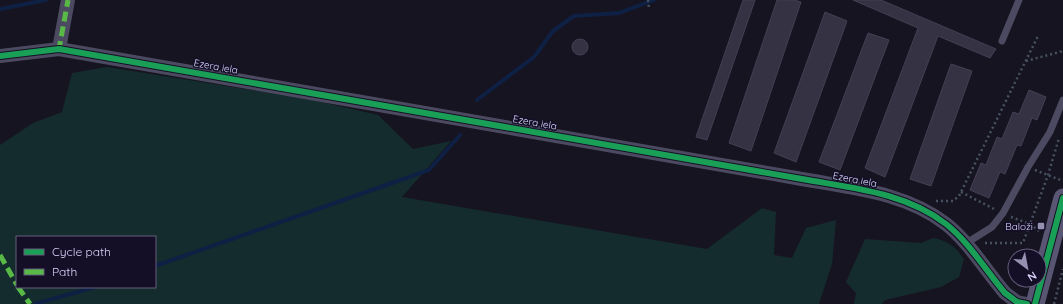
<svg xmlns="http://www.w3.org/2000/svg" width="1063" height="304" font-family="Quicksand,sans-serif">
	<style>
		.green { fill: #142c2e; fill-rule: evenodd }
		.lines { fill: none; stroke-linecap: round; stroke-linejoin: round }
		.stream { stroke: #0e2044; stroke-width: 4 }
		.building { fill: #353243; stroke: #443f54 }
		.path { stroke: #465261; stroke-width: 2.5; stroke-dasharray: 2 3; stroke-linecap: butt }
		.lane { stroke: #4b4a61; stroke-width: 7 }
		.street { stroke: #4b4a61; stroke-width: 14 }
		.secondary { stroke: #585673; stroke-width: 19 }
		.quiet { stroke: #58b947; stroke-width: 5; stroke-dasharray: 10 5; stroke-linecap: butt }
		.cycleway-casing { stroke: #140f26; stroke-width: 8 }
		.cycleway { stroke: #1a9f57; stroke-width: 6 }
		.poi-dot { fill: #9691b1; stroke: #140f26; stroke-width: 1.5 }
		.labels { text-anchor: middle; stroke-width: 3; stroke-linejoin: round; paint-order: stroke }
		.street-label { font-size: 10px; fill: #dbd5fe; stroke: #140f26 }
		.poi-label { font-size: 10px; fill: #dbd5fe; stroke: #140f26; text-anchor: end }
	</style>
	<rect width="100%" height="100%" fill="#171421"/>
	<g class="green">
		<path d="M107,67L313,100L378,115L413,149L451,141L402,197L707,249L762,208L776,212L774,255L792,258L806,228L836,220L832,264L819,304H0V145L33,123L62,112L72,73ZM17,237H155V287H17Z"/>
		<path d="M933,238C948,241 955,246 964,259L959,277L941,287L885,300L882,304H854L856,293L846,282L865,239L921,243Z"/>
	</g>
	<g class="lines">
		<g class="stream">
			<path d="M0,9L46,0"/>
			<path d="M477,100L534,57L553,31L574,16L619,13L654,0"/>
			<path d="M155,266L429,170L460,135"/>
			<path d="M35,304L95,287"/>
		</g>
	</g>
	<g class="building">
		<path d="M743,0H755L707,140L696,137Z"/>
		<path d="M777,0H794L801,2L751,151L729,143Z"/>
		<path d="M853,0H881L996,49L990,58L938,36L885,177L865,168L918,28Z"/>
		<path d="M825,12L847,21L796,162L774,153Z"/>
		<path d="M868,33L889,40L840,170L819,162Z"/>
		<circle cx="580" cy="47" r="8"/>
		<path d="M951,64L972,71L931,186L910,179Z"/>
		<path d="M1029,90L1046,97L1037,120L1032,118L1021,146L1017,145L1005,174L1000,172L989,198L970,190L981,163L986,165L997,137L1002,139L1013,112L1019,114Z"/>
	</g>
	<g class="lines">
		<g class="path">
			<path d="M648,0L649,8"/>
			<path d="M1026,61L1063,51"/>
			<path d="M1035,170L1063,181"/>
			<path d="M961,192L996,210"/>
			<path d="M936,201H953L959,196L1038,36"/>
			<path d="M1011,217L1030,224L1039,231"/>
			<path d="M985,243H1023L1048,175L1059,138"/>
			<path d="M1054,304L1063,269"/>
		</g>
		<g class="lane">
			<path d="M1002,41L1019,0"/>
			<path d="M965,244L992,227L1003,213L1028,167L1050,132L1063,100"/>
		</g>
		<g class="street">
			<path d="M59,49L68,0"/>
			<path d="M0,56L59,49L802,179C851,188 905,192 946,224C968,241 987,272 1005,293L1017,302L1027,304"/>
		</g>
		<path class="secondary" d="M1035,304L1063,198"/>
		<g class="quiet">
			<path d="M57,49H59L68,0"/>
			<path d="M0,255L17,285"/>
			<path d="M18,287L30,304"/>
		</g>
		<g class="cycleway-casing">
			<g id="cycleway">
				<path d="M0,56L59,49L802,179C851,188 905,192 946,224C968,241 987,272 1005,293L1017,302L1027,304"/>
				<path d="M1035,304L1063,198"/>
			</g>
		</g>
		<use href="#cycleway" class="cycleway"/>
	</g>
	<rect class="poi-dot" x="1037" y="222" width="8" height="8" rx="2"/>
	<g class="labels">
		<g class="street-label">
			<text transform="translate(216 66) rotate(10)" y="4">Ezera iela</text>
			<text transform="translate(535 122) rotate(10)" y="4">Ezera iela</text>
			<text transform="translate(855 179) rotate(11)" y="4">Ezera iela</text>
		</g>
		<g class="poi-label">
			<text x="1033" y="230">Baloži</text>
		</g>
	</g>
	<rect x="16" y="236" width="140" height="52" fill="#140f26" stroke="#645e7c"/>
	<rect x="24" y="249" width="20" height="6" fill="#1a9f57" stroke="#645e7c"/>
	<text x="52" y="256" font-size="12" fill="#dbd5fe">Cycle path</text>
	<rect x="24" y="269" width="20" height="6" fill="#58b947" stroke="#645e7c"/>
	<text x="52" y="276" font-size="12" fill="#dbd5fe">Path</text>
	<g transform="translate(1027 268) rotate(148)"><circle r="19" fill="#140f26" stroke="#645e7c"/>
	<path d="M0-3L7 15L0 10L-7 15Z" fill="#9691b1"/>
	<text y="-6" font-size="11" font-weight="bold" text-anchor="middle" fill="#dbd5fe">N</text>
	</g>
</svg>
